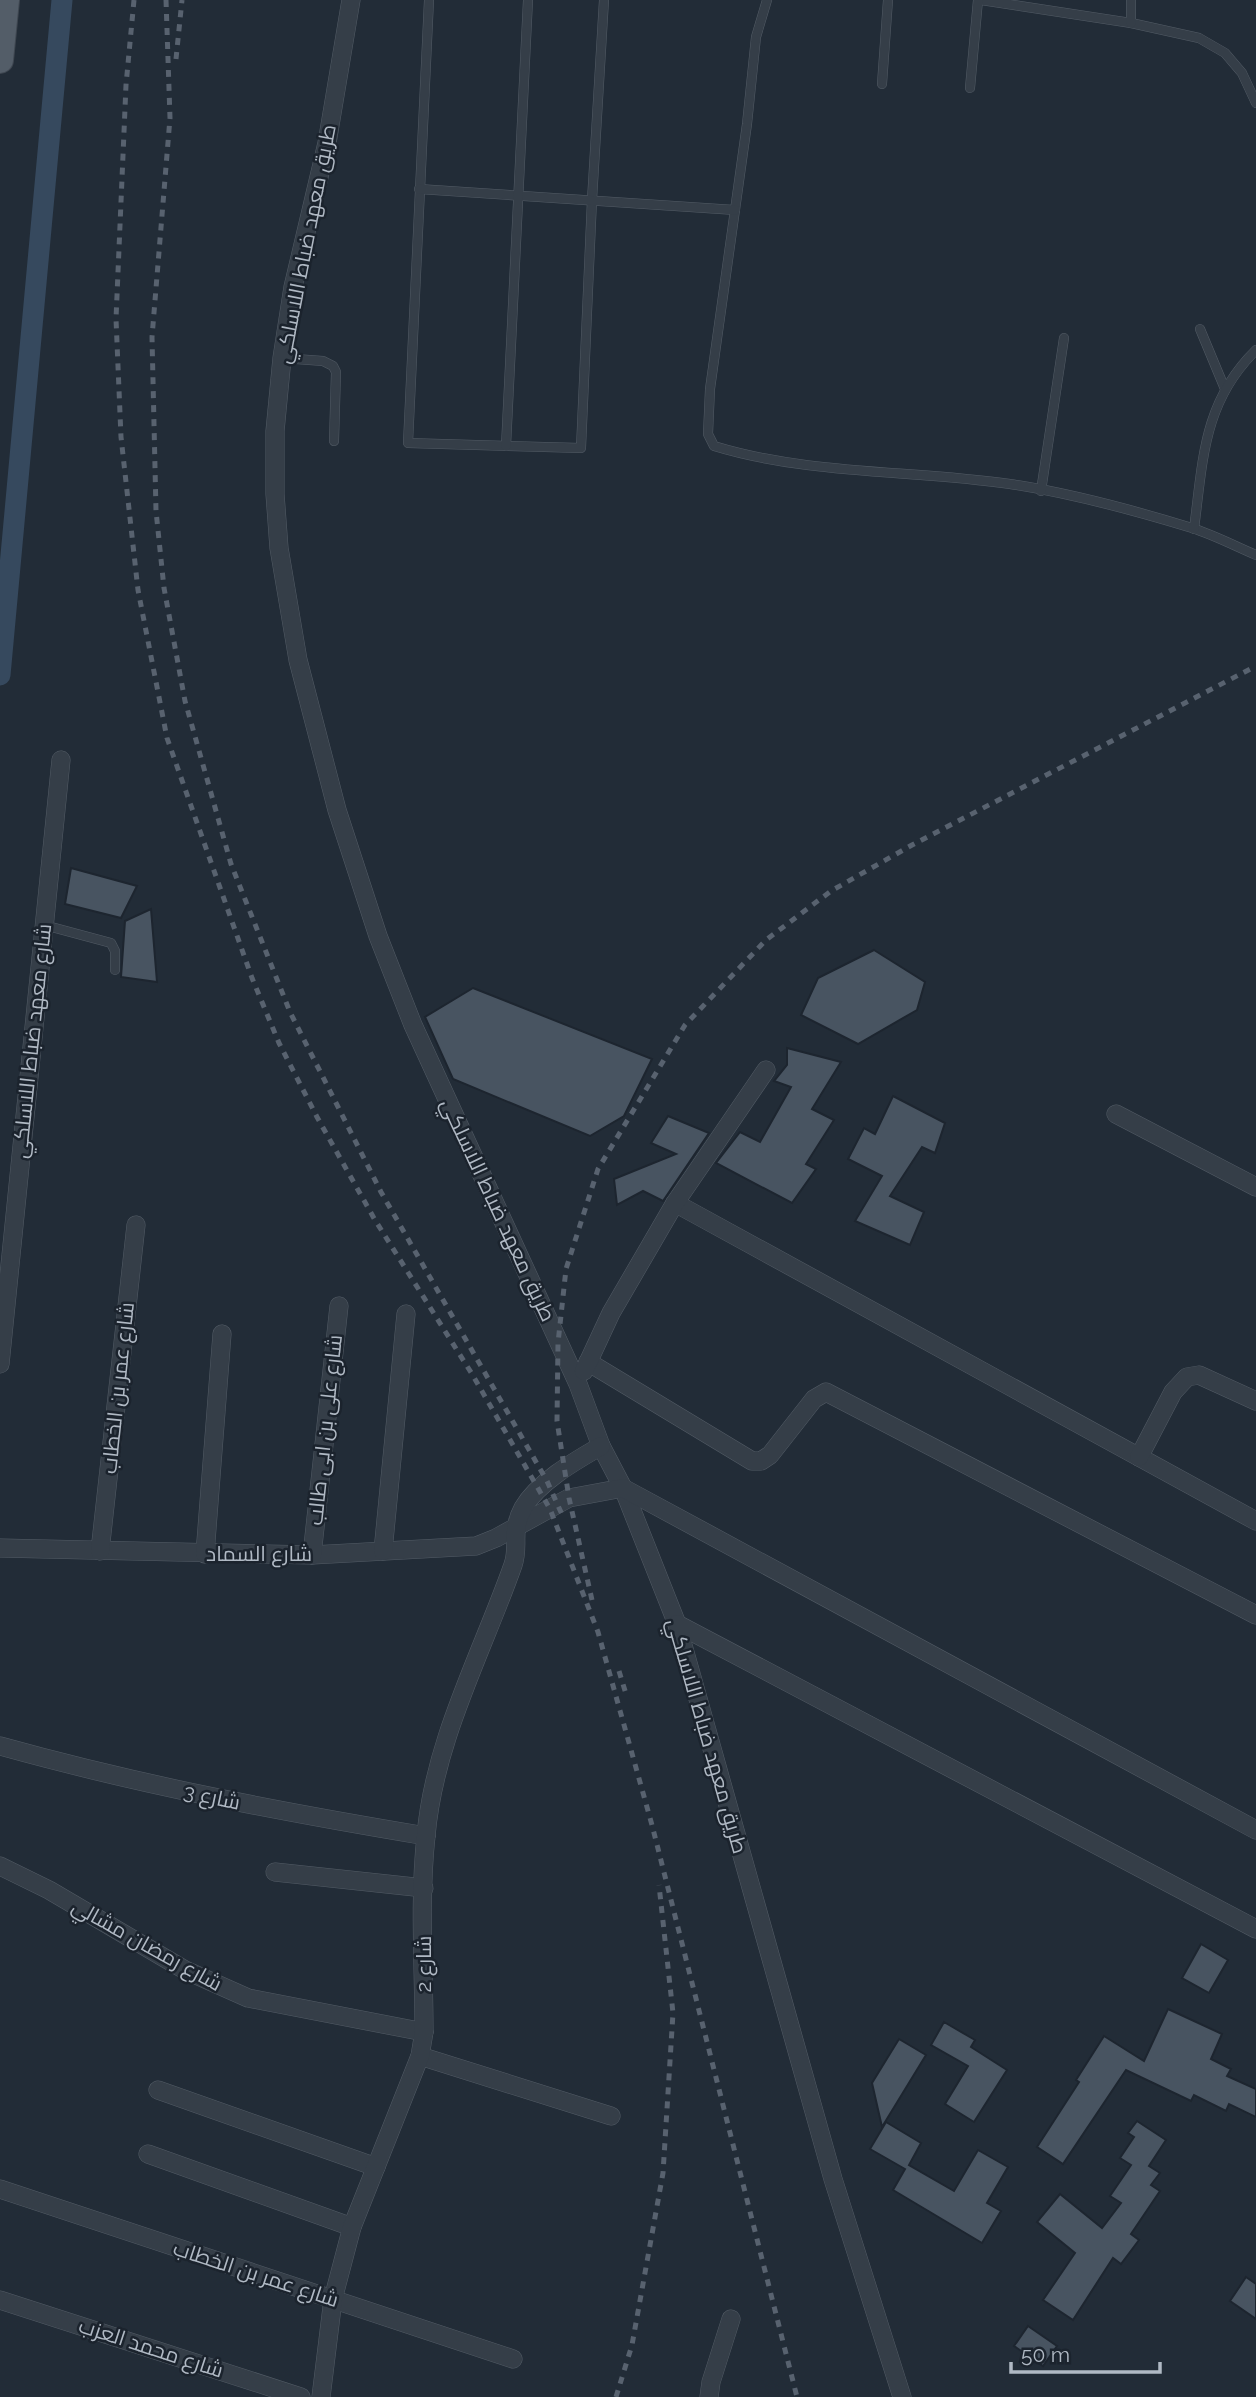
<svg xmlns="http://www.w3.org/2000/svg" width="1256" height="2397" font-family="Raleway,Cairo,sans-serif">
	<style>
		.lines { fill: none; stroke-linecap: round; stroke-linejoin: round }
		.canal { stroke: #36495e; stroke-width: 21 }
		.building { fill: #485461; stroke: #1d252f; stroke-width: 2 }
		.service-casing { stroke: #535c66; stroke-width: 10 }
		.minor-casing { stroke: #535c66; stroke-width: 19 }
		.primary-casing { stroke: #3f4751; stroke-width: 28 }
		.service { stroke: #353e48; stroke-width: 9 }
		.minor { stroke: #353e48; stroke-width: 18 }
		.primary { stroke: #535d68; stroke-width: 26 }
		.rail { stroke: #58626f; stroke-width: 5; stroke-dasharray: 7 7; stroke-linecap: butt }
		.labels { text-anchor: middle; stroke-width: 5; stroke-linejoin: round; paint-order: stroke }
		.street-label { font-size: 21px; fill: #b0b9c4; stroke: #1b232d }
	</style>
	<rect width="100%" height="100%" fill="#222c37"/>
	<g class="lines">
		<path class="canal" d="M0,675L62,0"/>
	</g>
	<g class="building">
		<path d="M71,868L137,886L121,918L65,904Z"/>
		<path d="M151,909L157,982L121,977L125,921Z"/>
		<path d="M874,950L925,982L917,1010L858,1044L801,1015L818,978Z"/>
		<path d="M473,988L652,1059L624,1116L590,1136L453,1079L425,1017Z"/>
		<path d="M787,1048L841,1062L812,1109L834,1120L806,1164L816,1169L792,1203L716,1163L740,1132L760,1142L791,1087L774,1081L787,1065Z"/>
		<path d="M893,1096L945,1123L935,1153L922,1147L890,1196L924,1212L910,1245L855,1221L882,1176L848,1159L864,1128L875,1134Z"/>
		<path d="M668,1116L709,1133L663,1201L643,1191L617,1205L614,1179L676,1154L651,1143Z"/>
		<path d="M1201,1944L1228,1960L1209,1993L1182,1978Z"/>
		<path d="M1168,2009L1222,2034L1211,2059L1231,2069L1227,2076L1256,2089V2117L1229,2104L1226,2111L1194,2095L1191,2101L1126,2070L1063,2164L1037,2147L1079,2082L1076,2080L1104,2036L1144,2061Z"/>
		<path d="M944,2022L975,2040L971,2047L1007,2070L974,2122L945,2104L968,2066L931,2045Z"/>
		<path d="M899,2039L926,2055L882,2127L872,2083Z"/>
		<path d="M1137,2121L1166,2140L1149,2166L1160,2173L1151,2185L1160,2191L1131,2234L1139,2240L1121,2264L1113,2258L1073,2320L1043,2300L1075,2253L1037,2222L1060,2194L1102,2228L1121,2203L1110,2196L1131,2165L1120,2158L1134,2137L1128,2133Z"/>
		<path d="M886,2122L921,2143L909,2165L954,2191L978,2150L1008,2167L987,2203L1001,2211L982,2243L893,2190L905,2169L870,2149Z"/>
		<path d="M1246,2277L1256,2284V2319L1230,2301Z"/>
		<path d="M1028,2326L1057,2346L1043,2366L1014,2346Z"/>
	</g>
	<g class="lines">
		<g class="service-casing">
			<g id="service">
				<path d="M429,0L408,443L581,448L592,200L604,0"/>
				<path d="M767,0L756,37L747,124L710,389L708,434L714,446C809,475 912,470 1010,484C1071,493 1133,510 1192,528C1214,535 1235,546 1256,555"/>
				<path d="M981,0L1131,23L1199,38L1225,53L1242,73L1256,103"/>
				<path d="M1131,23V0"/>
				<path d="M882,84L888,0"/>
				<path d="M970,88L978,0"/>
				<path d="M419,189L735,210"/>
				<path d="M1200,329L1225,389"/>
				<path d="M282,358L323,361L333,366L336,372L334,441"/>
				<path d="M506,446L528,0"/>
				<path d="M1041,491L1064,338"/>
				<path d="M1194,529C1203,460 1203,402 1256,350"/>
				<path d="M44,925L111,943L115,951V970"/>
			</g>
		</g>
		<g class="minor-casing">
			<g id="minor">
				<path d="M351,0L327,143L293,287L282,358L275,431V494L279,548L298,660L337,810L378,936L413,1025L578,1384L601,1446L623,1488L677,1624L833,2179L902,2397"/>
				<path d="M1116,1114L1256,1187"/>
				<path d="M675,1203L1256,1521"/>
				<path d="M588,1362L752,1461H761L770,1455L814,1399L826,1392L1256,1615"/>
				<path d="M0,1364L61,760"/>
				<path d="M584,1371L611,1313L675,1203L766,1070"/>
				<path d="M1139,1457L1173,1392L1187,1377L1199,1375L1256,1401"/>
				<path d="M0,1548L312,1555L476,1546L496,1538L569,1498L623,1488L1256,1830"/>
				<path d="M100,1551L136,1225"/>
				<path d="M383,1551L406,1314"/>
				<path d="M205,1554L222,1334"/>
				<path d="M312,1555L339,1306"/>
				<path d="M677,1624L1256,1929"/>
				<path d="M0,1746C140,1785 282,1812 426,1836"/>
				<path d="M0,1866L49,1890L185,1970L248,1998L424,2032"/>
				<path d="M275,1872L424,1888"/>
				<path d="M420,2056L611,2116"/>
				<path d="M158,2090L376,2167"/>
				<path d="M148,2154L352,2227"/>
				<path d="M0,2189L513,2359"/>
				<path d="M0,2300L301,2397"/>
				<path d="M321,2397L333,2299L352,2227L420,2056L424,2032C424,1967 419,1900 426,1836C434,1741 482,1653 513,1565C520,1545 510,1532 523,1508C538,1482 575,1461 601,1446"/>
				<path d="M709,2397L711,2382L731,2319"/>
			</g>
		</g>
		<g class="primary-casing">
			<path id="primary" d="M0,60L6,0"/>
		</g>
		<use href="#service" class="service"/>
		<use href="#minor" class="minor"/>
		<use href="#primary" class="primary"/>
		<g class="rail">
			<path d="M134,0L126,85L116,319L121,437L138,590L167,738L252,978L279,1043L317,1117L375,1220L472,1374L550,1509L598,1632L652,1825L797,2397"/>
			<path d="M166,0L170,118L152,337L156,511L164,588L185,701L231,864L290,1012L381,1192L547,1481L564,1519"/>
			<path d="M176,59L182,0"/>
			<path d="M592,1600L569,1498L557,1421L558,1343L566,1269L598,1169L685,1025L766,940L831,891L912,845L1256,666"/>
			<path d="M619,1671L626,1694"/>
			<path d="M616,2397L632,2345L663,2173L673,2013L659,1885"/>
		</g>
	</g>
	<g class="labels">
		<g class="street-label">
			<text transform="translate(306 244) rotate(-79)" y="7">طريق معهد ضباط اللاسلكي</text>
			<text transform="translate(32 1041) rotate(-84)" y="7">شارع معهد ضباط اللاسلكي</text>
			<text transform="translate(498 1210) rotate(65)" y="7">طريق معهد ضباط اللاسلكي</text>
			<text transform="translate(118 1388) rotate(-84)" y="7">شارع عمر بن الخطاب</text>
			<text transform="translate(325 1430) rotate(-84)" y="7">شارع على بن ابى طالب</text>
			<text x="259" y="1561">شارع السماد</text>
			<text transform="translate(707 1736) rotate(74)" y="7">طريق معهد ضباط اللاسلكي</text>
			<text transform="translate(212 1797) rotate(12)" y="7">شارع 3</text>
			<text transform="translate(147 1945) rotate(29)" y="7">شارع رمضان مشالي</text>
			<text transform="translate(424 1964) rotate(-90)" y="7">شارع 2</text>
			<text transform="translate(256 2274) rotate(18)" y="7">شارع عمر بن الخطاب</text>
			<text transform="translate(151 2348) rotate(18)" y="7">شارع محمد العزب</text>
		</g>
	</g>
	<path d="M1011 2362v10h149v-10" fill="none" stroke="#b0b9c4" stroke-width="3.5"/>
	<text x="1021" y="2362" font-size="21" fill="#b0b9c4" stroke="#1b232d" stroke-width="5" paint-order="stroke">50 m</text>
</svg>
